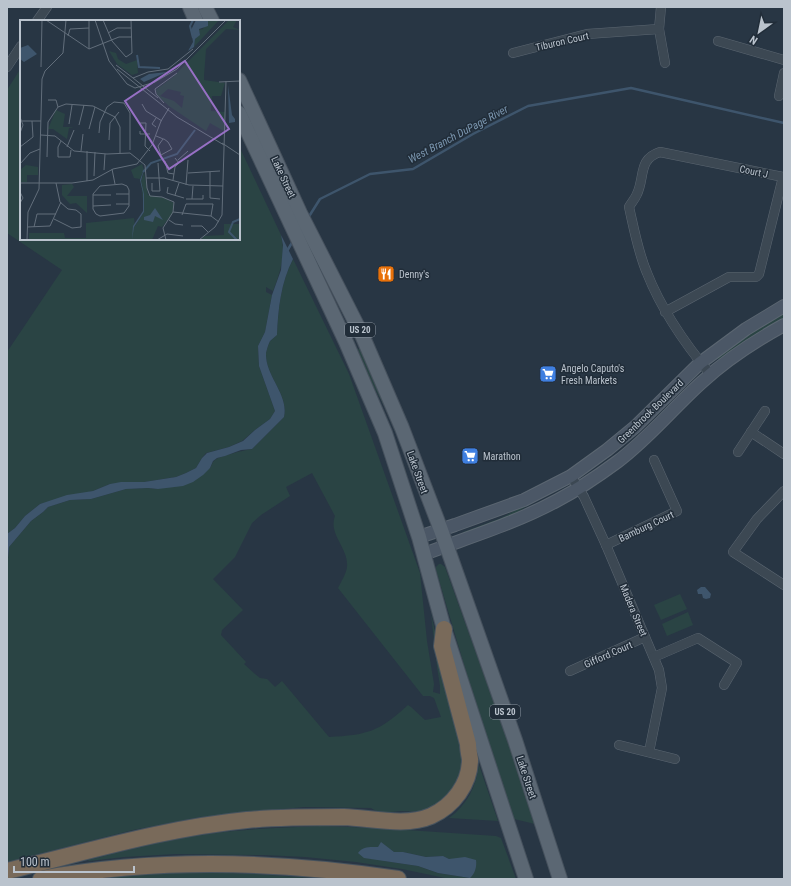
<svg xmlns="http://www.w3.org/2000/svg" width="791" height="886" font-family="'Roboto Condensed',sans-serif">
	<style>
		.green { fill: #2a4444; fill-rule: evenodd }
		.water { fill: #3e556c }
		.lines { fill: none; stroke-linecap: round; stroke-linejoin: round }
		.stream { stroke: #3e556c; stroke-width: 2.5 }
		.minor-casing { stroke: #5b6671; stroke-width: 10 }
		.secondary-casing { stroke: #5b6671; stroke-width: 14 }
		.primary-casing { stroke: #46515d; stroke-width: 16 }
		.motorway-casing { stroke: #47535e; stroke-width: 18 }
		.minor { stroke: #3c4853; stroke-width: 9 }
		.secondary { stroke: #4b5766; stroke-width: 12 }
		.primary { stroke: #5b6773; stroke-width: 14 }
		.motorway { stroke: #796a5a; stroke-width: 16 }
		.labels { text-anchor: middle; stroke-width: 3; stroke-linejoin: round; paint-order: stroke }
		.shield { fill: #212d39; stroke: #8c96a1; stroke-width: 1 }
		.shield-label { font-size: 9px; font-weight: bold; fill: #bac3cd }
		.street-label { font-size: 10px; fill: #bac3cd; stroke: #212d39 }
		.poi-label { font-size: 10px; fill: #bac3cd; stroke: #212d39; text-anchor: start }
		.water-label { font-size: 11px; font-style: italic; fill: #7b96af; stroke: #212d39 }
		.inset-river { fill: none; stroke: #3e556c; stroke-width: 2 }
		.inset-road { fill: none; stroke: #626e7b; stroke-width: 1 }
		.view { fill: #9770c5; fill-opacity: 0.15; stroke: #9770c5; stroke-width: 2 }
		.inset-edge { fill: none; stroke: #bac3cd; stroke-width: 2 }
	</style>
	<rect width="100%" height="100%" fill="#283644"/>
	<g class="green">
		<path d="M21,68V239H239V146L281,235C286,255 280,273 273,291L266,287V292L272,295L265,332L258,346L259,366L275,411L270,419L255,430L242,441L229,447L206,453L202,458L196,468L186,473L176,477L144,482L110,484L93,491L40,504L25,516L15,528L7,534V352L62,270L7,233V90Z"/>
		<path d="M293,259L349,374L420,573L427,641L434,684L433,692L440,694V686L437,667L431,614L460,738C461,743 462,748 462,753C463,779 445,806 419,811C414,812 407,811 401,811C391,812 379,814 371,808L304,807L200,817L133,830L7,862V568L9,547L31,521L43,512L48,507L70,500L91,499L126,489L148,488L158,489L210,468C212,465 212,462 215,460C219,456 246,450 252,449L284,417C289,394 265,376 266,353C267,349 268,345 270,341L277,335C278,309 281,282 293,259ZM312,473L335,516C328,535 349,548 347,567C346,574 341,582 338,588L423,696H430L434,698L441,717L425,720L411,707L408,705C379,732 367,735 329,737L282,681L275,687L267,679L260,678L255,674L244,664L246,662L221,635L222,630L243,610L213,579L235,557L252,523L261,515L290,496L286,487Z"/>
		<path d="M784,313V319L720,361L716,357L764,324Z"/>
		<path d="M361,348L396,428L361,363L358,349Z"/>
		<path d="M531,502L532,503L509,517L464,533L463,532L501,518Z"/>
		<path d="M439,564H441L445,567L506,736L535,824L514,819L478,712L436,570V567Z"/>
		<path d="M680,594L687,609L661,620L654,605Z"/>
		<path d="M688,612L693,625L667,636L662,624Z"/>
		<path d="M479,765L498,821L449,818C467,805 476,787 479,765Z"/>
		<path d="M320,826L377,828L496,836L501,838L516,879H450L402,869L356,862L305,857L264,855L175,854L124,857L89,861L88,860C124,851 159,842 195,836C237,829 278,828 320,826ZM381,843L394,852H403L426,857L443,856L449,859L470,878L438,873L418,866L385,861L378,848Z"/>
		<path d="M201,872L255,874L326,879H98L139,874Z"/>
	</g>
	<g class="water">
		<path d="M281,235L293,259C281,282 278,309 277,335L270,341C268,345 267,349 266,353C265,376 289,394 284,417L252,449L241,450L225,456L217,458L213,461L210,468L203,475L193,482L183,486L158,489L148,488L126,489L91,499L70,500L48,507L43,512L31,521L9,547L7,568V534L15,528L25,516L40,504L67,495L93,491L110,484L121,482H144L176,477L186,473L196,468L202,458L207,453L229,447L243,441L255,430L270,419L275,411L259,366L258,346L265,332L272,295L281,270L283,245Z"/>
		<path d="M701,587H705L711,594L710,598L706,599L703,598L702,594H698L697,590Z"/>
		<path d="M381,842L394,852H403L426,857L443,856L449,859L465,857L476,860C477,866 475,874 470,878L438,873L418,866L364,858L358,853C363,846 370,847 378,847Z"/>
	</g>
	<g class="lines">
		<g class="stream">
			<path d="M308,218L320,199L370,174L413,169L473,134L528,106L631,88L784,123"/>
			<path d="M287,251L293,241"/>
		</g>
		<g class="minor-casing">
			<g id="minor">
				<path d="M661,7L659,29L665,63"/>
				<path d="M37,21L47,7"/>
				<path d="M718,41L784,60"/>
				<path d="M513,53L587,34L659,29"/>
				<path d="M7,67L21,46"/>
				<path d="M779,96L784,73"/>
				<path d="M665,312L729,277H756L759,274L783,177L660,152C638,159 645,177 637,194C635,199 631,203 629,207C634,229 638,252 647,273C662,311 685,344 711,375"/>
				<path d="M751,432L784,454"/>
				<path d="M738,452L765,411"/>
				<path d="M571,476L584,497L606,545L659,670L662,688L649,752"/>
				<path d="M784,491L757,519L733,552L784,585"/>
				<path d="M606,545L677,511L654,460"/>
				<path d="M654,657L698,638L737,663L724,685"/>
				<path d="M570,671L645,637"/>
				<path d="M619,745L675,759"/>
			</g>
		</g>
		<g class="secondary-casing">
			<g id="secondary">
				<path d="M419,537L455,525L524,500L571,476L607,450L635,427L700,363L746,329L784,306"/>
				<path d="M424,554C469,537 516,523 558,500C579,489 598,476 617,462C648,439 673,408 702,382C727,359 755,341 784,325"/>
			</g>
		</g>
		<g class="primary-casing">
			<g id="primary">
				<path d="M190,7L196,21"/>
				<path d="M205,7L212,21"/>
				<path d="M239,80L300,213L362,335L402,428L441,530L515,740L560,879"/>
				<path d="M239,113L346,342L385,433L419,537L444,629L526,879"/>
			</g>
		</g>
		<g class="motorway-casing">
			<g id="motorway">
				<path d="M7,871C87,852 165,828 247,820C279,817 312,817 344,817C371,818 406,827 431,816C453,806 470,784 470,759C469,754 468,749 468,744L442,646L444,629"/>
				<path d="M41,879C159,857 280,861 398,879"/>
			</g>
		</g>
		<use href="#minor" class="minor"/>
		<use href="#secondary" class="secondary"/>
		<use href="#primary" class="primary"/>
		<use href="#motorway" class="motorway"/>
	</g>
	<defs>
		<g id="restaurant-square" transform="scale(0.9)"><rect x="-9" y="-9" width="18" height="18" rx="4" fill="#e8710a" stroke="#212d39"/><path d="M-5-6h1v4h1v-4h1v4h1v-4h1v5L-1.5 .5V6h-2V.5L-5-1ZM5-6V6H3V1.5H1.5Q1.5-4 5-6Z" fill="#fff"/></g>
		<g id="supermarket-square" transform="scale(0.9)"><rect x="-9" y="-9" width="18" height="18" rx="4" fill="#3f7fe0" stroke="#212d39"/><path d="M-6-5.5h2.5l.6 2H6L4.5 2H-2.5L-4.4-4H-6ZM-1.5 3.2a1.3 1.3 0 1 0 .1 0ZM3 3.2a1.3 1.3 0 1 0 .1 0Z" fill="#fff"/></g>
	</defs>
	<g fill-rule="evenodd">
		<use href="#restaurant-square" x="386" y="274"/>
		<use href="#supermarket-square" x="548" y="374"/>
		<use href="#supermarket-square" x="470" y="456"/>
	</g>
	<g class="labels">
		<g class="shield">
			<rect x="345" y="323" width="30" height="14" rx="3"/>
			<rect x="490" y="705" width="30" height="14" rx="3"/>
		</g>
		<g class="shield-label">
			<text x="360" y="333">US 20</text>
			<text x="505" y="715">US 20</text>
		</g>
		<g class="street-label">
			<text transform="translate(562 41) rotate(-13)" y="4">Tiburon Court</text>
			<text transform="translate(754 171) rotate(12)" y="4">Court J</text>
			<text transform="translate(284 177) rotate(65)" y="4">Lake Street</text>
			<text transform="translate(650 411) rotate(-44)" y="4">Greenbrook Boulevard</text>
			<text transform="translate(418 472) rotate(70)" y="4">Lake Street</text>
			<text transform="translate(646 526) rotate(-25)" y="4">Bamburg Court</text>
			<text transform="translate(634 610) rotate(67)" y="4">Madera Street</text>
			<text transform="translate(608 654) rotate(-24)" y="4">Gifford Court</text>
			<text transform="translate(527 777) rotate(72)" y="4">Lake Street</text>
		</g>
		<g class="poi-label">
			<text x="399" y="278">Denny's</text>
			<text x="561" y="372">Angelo Caputo's<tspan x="561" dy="12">Fresh Markets</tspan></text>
			<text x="483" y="460">Marathon</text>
		</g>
		<g class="water-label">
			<text transform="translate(458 134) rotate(-28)" y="4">West Branch DuPage River</text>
		</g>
	</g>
	<g transform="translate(20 20)">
		<rect width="220" height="220" fill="#283644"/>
		<path d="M188,0H199L174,27L175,19L180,13L178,10L183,9ZM209,0H217L213,7L220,10L206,9L186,29L184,56V60L205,63L201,76H192L191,91L205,92L204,111L190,103L186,111L149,86L137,75L136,70L153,57ZM148,69L161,72L160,75L164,76L162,88L154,81L140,76ZM89,31L96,33L98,39L106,44L117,40L118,53L112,55L97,44ZM36,90L45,94L43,107H54L49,108L47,119L33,109H28ZM122,144L124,150L120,159L114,158L111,150ZM6,145L18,147V155H7V162H0V150ZM124,152L128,175L144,178L154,183L152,194L142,207L138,206L132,220H9V213H44L45,218H66V203L114,198L115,206L124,192L121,161ZM52,164L54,167L47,176H67V193L56,183L50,184L42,175V165ZM204,204H220V220H181L184,216L204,215Z" fill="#2a4444" fill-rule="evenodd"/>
		<path d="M176,0H188V6L179,9L180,15L175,19L174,27L168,31L173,22L171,10ZM8,25L17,34L4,42L0,39V28ZM147,52L124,62L120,59L129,54ZM208,65L212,95L215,99V102L209,103ZM124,149L121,161L124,174V192L114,207L112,220L113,206L123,191V173L120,160ZM135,188L143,200L135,196L133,202L124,200V197L130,195Z" fill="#3e556c"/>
		<path class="inset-river" d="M173,18L170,6L173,0M117,35L119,47L140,48M123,152L131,143L157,134L175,110M217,220L209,212L213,202L220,199"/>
		<path class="inset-road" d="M26,0L69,29L99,17H112M75,0L89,41L107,64L115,68L135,62L157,49L206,0M83,0L92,21L106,37L112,33L111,0M88,13L97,8H111M48,16L50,9L69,8M69,29V0M96,45L113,58M21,47L22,0M97,49L157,97L204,125M113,58L138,78M113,58L128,52L148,49L173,29M199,62L220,61M28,80H36L38,87M144,83L136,74L135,69L157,53M122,84L126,91L142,101M0,97L3,105L0,113M136,98L132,104L136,107M2,101H21M120,103H126L125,126L130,131M49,104L52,85M59,105L64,85M69,109L75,87M120,111V114H130M79,113L80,102L87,87L94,82L104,83L110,93V130M21,115L35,116L54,131L87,134L110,133L125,145L127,168M136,116L141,118L143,119H144L148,122L152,129L141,135L138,126L143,119M89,120L90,103L99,92M41,121L38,127V137H50L51,130M202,123L220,135M0,127L13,117L12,101M47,127L54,110M61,131L63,114M27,137L28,102L38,87L46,84L73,86L95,97L100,107V133M158,140L168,131M145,141L148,153L154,154M0,144L10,133L20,129M92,149L95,164M84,150L85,134M190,152V178L200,179M168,153L200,151M74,156L75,132M126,158H144L169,165L203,166M153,160L155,147L159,143L155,138M67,161V131M0,163H52L73,160L93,149L117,144L132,125L141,101L149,88M132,163V171H140L138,143M166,165L168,140M148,167L147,173L164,178M127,168L130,176L142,177L154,182L153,192L143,208L146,220M0,172L3,178L0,183M96,174H109M73,175H91M155,175L159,163M166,179H183V175M172,179L173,166M96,184H109M73,186L91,185M153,192L191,196L199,202M76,194L80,196L104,193L109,186V170L107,166M76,194L73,189V174L80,166L102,164L107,166M162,195L166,184H193L191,196M34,199L52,208L61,207V194L56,190L48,189L40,182L36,163M149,200L155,204L163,205M171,206H182L188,212M7,207L30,206L41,182M14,207L17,194H36M7,220L8,192L19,169L22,59L25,51L43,33L46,0M137,220L147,214L163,216M179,220L195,207L202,195L206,61"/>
		<path class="view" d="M165,41L209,109L149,149L105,81Z"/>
		<rect width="220" height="220" class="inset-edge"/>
	</g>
	<rect width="791" height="886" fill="none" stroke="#bac3cd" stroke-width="16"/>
	<g transform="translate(759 32) rotate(213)" stroke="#212d39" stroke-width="3" paint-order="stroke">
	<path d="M0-3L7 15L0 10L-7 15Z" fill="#bac3cd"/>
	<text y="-6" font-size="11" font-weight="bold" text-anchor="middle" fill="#bac3cd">N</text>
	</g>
	<path d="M14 866v6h120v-6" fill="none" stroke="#bac3cd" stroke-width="2"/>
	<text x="20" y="866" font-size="12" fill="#bac3cd" stroke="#212d39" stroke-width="3" paint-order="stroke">100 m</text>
</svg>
